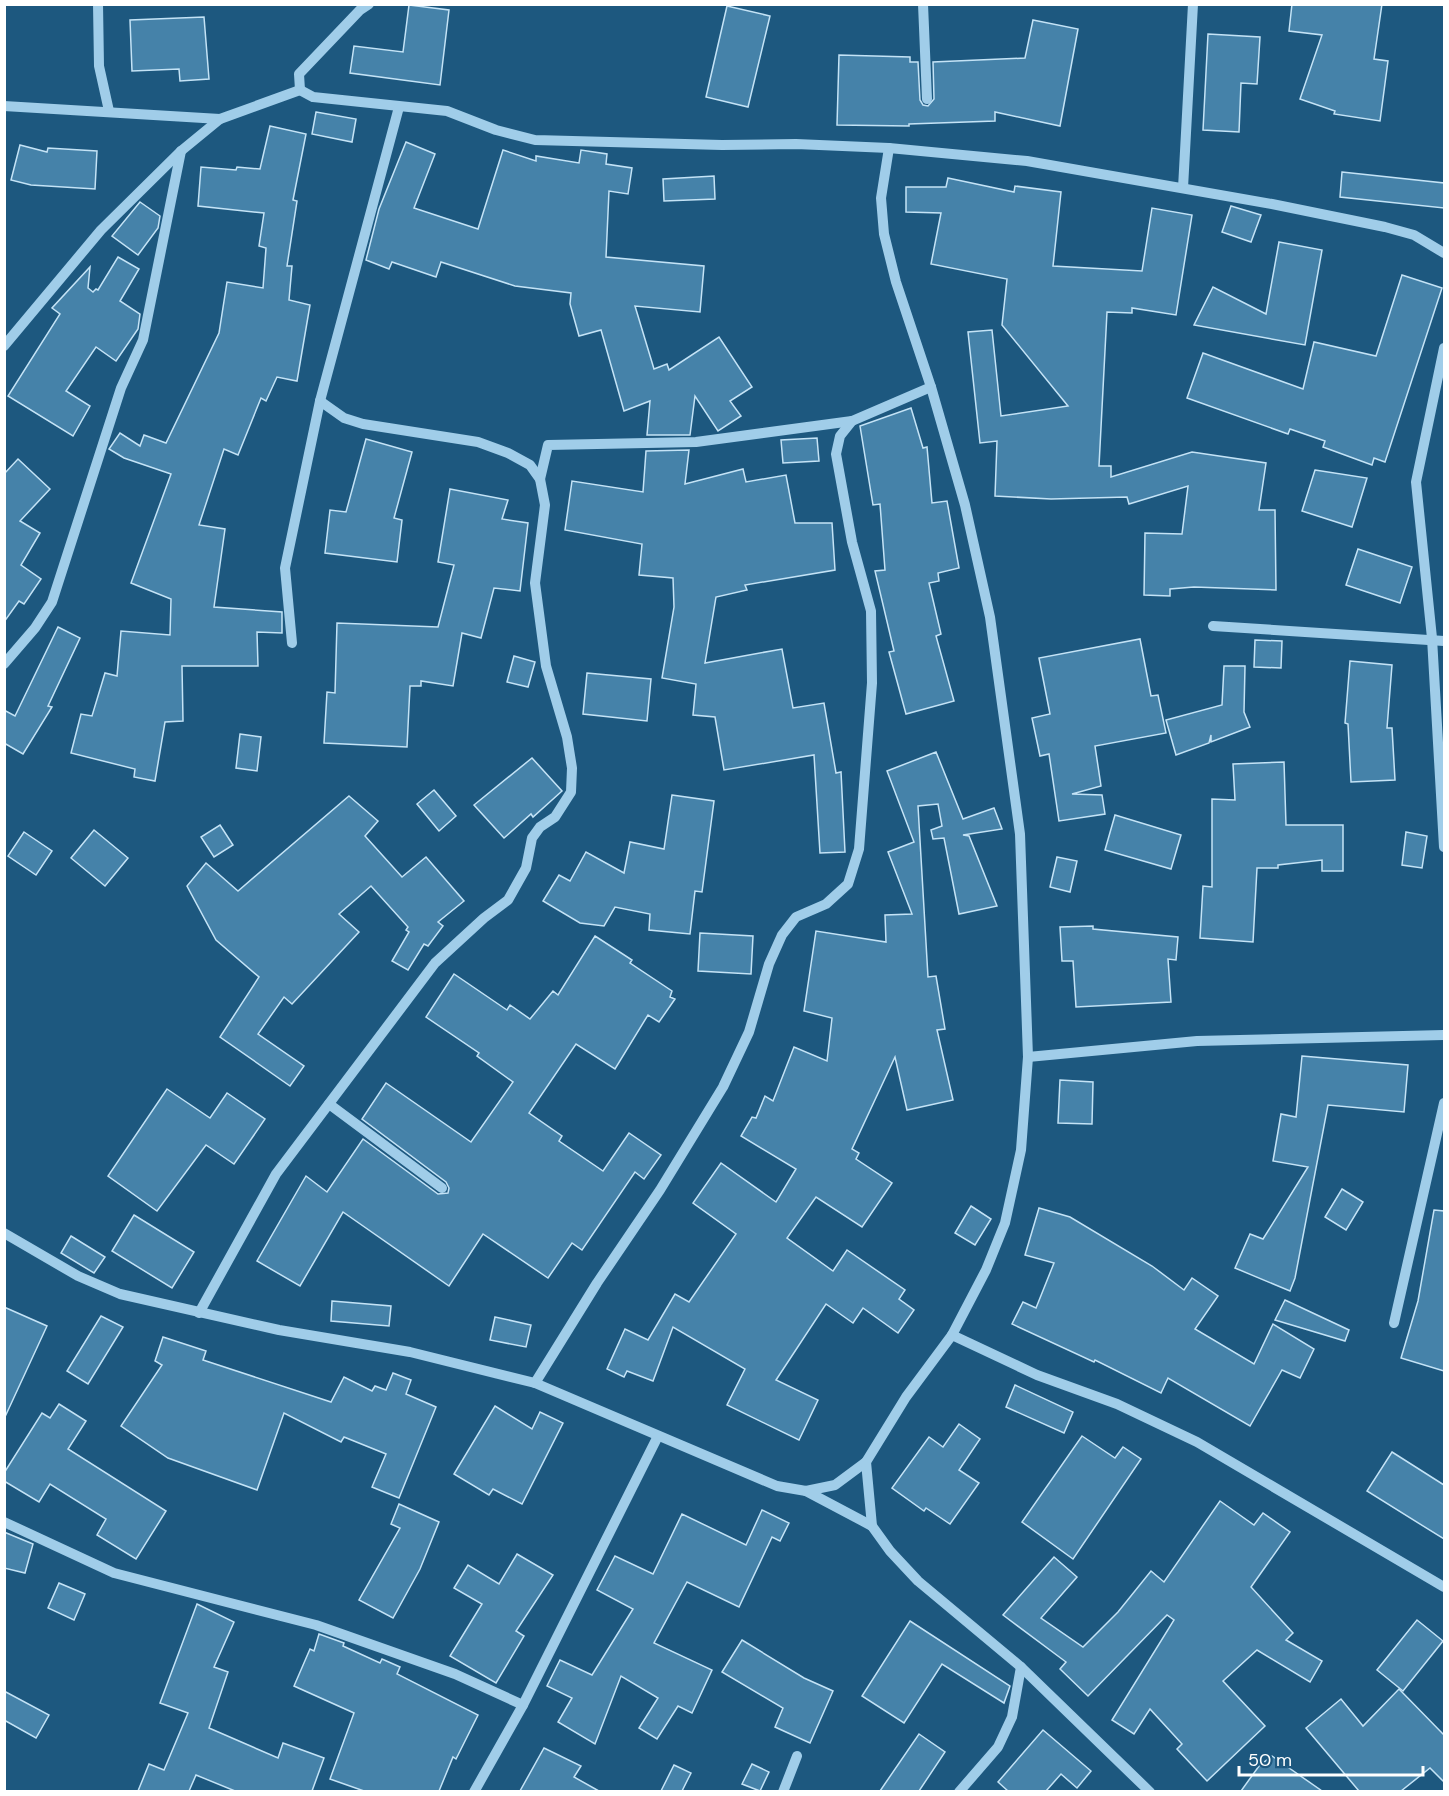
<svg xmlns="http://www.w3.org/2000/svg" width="1449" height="1796" font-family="'DM Sans',sans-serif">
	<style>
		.building { fill: #4582a9; stroke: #c4e3f6; stroke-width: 1.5 }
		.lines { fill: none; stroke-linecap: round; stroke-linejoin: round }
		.minor { stroke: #a0cde9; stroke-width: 10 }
	</style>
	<rect width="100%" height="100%" fill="#1d587f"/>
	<g class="building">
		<path d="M1292,4H1382L1374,59L1388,61L1380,121L1334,114L1335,111L1300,99L1322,35L1289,31Z"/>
		<path d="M409,5L449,10L440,85L350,73L354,46L403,52Z"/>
		<path d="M727,6L770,16L748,107L706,97Z"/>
		<path d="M204,17L209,79L180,81L179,69L132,71L130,20Z"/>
		<path d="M1033,20L1078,29L1060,126L995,112V121L909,124V126L837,125L839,55L910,57V62H918L920,100L923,105L928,106L934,99L933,62L1025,58Z"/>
		<path d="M1208,34L1260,37L1257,84L1241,83L1239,132L1203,130Z"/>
		<path d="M316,112L356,119L352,142L312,134Z"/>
		<path d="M270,126L306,134L293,200L297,201L287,266H292L289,300L310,305L297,381L277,377L266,401L261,398L238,455L224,449L199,525L225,529L214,607L282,612V633L257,632L258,666H182L183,721L165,722L155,781L134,777L135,769L71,753L81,714L92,716L105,673L117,676L121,631L170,635L171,599L131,583L171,474L124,458L109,449L120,433L140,446L144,435L166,443L219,333L227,282L263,288L266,248L259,246L264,213L198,206L201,167L236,170L237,167L260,169Z"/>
		<path d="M406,142L435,154L414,208L478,229L503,150L536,161V156L579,163L581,150L607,154L606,164L632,168L628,194L609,191L606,257L704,266L700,312L635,306L654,369L667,364L669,370L719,337L752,387L730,401L741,416L718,431L695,396L690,435H647L650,401L624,411L601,330L579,336L570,304L571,293L515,286L441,262L436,277L392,262L389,269L366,260L379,209Z"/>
		<path d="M20,145L47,152L48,148L97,151L95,189L31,185L11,180Z"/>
		<path d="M1342,172L1444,183V208L1340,197Z"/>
		<path d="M714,176L715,199L664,201L663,179Z"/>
		<path d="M948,178L1014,192L1015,186L1061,192L1053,266L1142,271L1152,208L1192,215L1176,315L1132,308V313L1107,312L1099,466H1111V477L1192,452L1266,463L1259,510H1275L1276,590L1194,587L1170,589V596L1144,595L1145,533L1182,534L1188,486L1129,504L1127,497L1051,499L995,496L997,441L980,443L968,332L992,330L1001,416L1068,406L1002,325L1007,279L931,264L941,213L906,212V187H946Z"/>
		<path d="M140,202L160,216L158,228L138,255L112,236Z"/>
		<path d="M1231,206L1261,215L1251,242L1222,232Z"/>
		<path d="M1279,242L1322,250L1305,345L1194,325L1213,287L1266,314Z"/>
		<path d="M118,257L139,269L120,301L140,314L138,329L116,361L96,347L66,391L90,406L73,436L8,396L60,314L52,308L90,267L88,288L93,292L96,289L98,290Z"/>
		<path d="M1402,275L1442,288L1385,462L1374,458L1372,465L1323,447L1325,441L1290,429L1288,434L1187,398L1203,353L1303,389L1314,342L1376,356Z"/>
		<path d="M911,408L923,448L927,447L932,503L947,501L959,568L938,573L939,581L929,583L941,634L936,636L954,701L906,714L889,652L894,651L875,571L885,570L880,504L873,505L860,426Z"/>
		<path d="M817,438L819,461L783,463L781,440Z"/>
		<path d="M366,439L412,452L394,518L402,520L397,562L325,553L330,510L346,512Z"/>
		<path d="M689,450L685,484L743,469L746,482L786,475L795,523H832L835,570L745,585L747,590L716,597L705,663L782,649L793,708L824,703L836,773L841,772L845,852L820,853L814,755L724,770L715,717L693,715L696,684L662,678L674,607L673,578L639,575L642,544L565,530L572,481L643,492L646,451Z"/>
		<path d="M18,459L50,489L20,521L40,533L21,565L41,579L24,604L19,601L4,622V474Z"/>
		<path d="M1315,470L1367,478L1352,527L1302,511Z"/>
		<path d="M450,489L508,500L502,519L528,523L520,591L494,588L481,638L462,633L453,686L421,681V686H410L407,747L324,743L327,692L335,693L337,623L438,627L454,565L438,562Z"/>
		<path d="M1358,549L1412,567L1400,603L1346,585Z"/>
		<path d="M58,627L80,638L48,706L52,707L23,754L4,743V710L15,716Z"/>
		<path d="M1140,639L1151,696L1158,695L1166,733L1095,746L1101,786L1072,794L1102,795L1105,814L1059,821L1049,754L1040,756L1032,718L1050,714L1039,658Z"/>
		<path d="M1255,640L1282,641L1281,668L1254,667Z"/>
		<path d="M514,656L535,662L528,687L507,682Z"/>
		<path d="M1350,661L1392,665L1387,728H1392L1395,780L1351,782L1348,724L1345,723Z"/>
		<path d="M1224,666H1245L1244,712L1250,727L1211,742V735L1209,743L1176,755L1166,720L1222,705Z"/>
		<path d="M587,673L651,679L647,721L583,714Z"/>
		<path d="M240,734L261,737L257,771L236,768Z"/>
		<path d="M936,752L963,819L994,808L1002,829L963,835L969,836L997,906L959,914L944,838L933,839L931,830L942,826L938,804L918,806L928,977L936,976L945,1029L937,1030L953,1100L907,1110L895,1057L852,1149L859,1153L856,1159L892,1183L862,1227L816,1197L787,1238L833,1271L847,1250L905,1290L899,1299L914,1310L898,1333L863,1308L853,1323L826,1304L776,1380L818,1400L799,1440L727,1405L745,1369L673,1327L653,1381L627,1371L624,1377L607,1369L625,1329L648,1340L675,1294L689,1302L736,1234L693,1203L721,1163L776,1202L796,1169L741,1136L752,1117L756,1118L765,1096L773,1101L794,1047L827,1061L832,1018L804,1011L816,931L886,942L885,915L912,914L888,852L914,842L887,771Z"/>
		<path d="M532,758L562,791L533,817L531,814L504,838L474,805Z"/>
		<path d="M1284,762L1286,825H1343V871H1322V860L1278,865V868H1257L1253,942L1200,938L1203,886L1212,887V799L1235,800L1233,764Z"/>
		<path d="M434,790L456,816L439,831L417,804Z"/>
		<path d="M672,795L714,801L702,892L695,891L690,934L649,930L650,914L615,907L604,926L580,923L543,901L559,875L570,881L586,852L624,873L630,842L664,849Z"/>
		<path d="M349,796L378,821L365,836L402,877L426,857L464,901L438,922L443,926L428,946L424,944L408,970L392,961L409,932L406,930L408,927L371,886L339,914L359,932L292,1004L284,997L258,1034L304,1066L290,1086L220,1037L259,977L216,940L187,886L206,863L238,891Z"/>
		<path d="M1115,815L1181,835L1171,869L1105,850Z"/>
		<path d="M220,825L233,845L214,857L201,837Z"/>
		<path d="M94,830L128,858L105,886L71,858Z"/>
		<path d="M24,832L52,851L36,875L8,856Z"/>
		<path d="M1406,832L1427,836L1422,868L1402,865Z"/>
		<path d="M1057,857L1077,861L1070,892L1050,887Z"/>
		<path d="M1093,926V929L1178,937L1176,960L1168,959L1171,1002L1076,1007L1073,961H1062L1060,927Z"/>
		<path d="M700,933L753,936L751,974L698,971Z"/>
		<path d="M595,936L632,960L630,963L672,991L670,997L675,999L659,1022L648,1015L615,1069L576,1044L529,1113L562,1136L559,1141L603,1171L629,1133L661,1155L644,1179L635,1172L582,1250L572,1243L548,1278L483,1234L449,1286L343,1212L300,1286L257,1261L306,1176L327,1192L363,1139L438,1194L448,1193L449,1188L446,1182L362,1119L386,1083L471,1142L513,1082L477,1056L479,1053L426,1017L454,974L507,1010L510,1005L530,1019L553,991L558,995Z"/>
		<path d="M1302,1056L1408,1065L1404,1112L1328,1105L1295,1278L1290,1291L1235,1268L1250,1234L1263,1239L1308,1167L1273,1161L1281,1114L1296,1117Z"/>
		<path d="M1060,1080L1093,1082L1092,1124L1058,1123Z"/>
		<path d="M167,1089L210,1118L227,1093L265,1119L234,1164L206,1145L157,1211L108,1176Z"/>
		<path d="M1342,1189L1363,1202L1346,1230L1325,1217Z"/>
		<path d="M971,1206L991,1219L975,1245L955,1233Z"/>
		<path d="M1039,1208L1070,1217L1152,1266L1184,1290L1192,1278L1218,1296L1195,1329L1254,1364L1273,1324L1314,1349L1300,1378L1282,1370L1250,1426L1168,1378L1161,1393L1095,1360L1094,1362L1012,1324L1023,1302L1036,1308L1054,1263L1025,1255Z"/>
		<path d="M1434,1210L1444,1211V1371L1401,1358L1418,1301Z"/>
		<path d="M134,1215L194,1252L172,1288L112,1251Z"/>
		<path d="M71,1236L105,1257L94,1273L61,1253Z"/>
		<path d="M1285,1300L1349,1330L1345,1341L1275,1320Z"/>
		<path d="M332,1301L391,1306L389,1326L331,1321Z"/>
		<path d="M4,1307L47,1326L4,1419Z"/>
		<path d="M101,1316L123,1327L88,1384L67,1371Z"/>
		<path d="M495,1317L531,1325L526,1347L490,1340Z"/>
		<path d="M163,1337L206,1351L203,1360L331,1402L344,1377L372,1391L375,1386L386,1390L393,1373L411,1380L406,1394L436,1407L399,1498L372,1487L386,1454L344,1437L341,1442L284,1413L257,1490L168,1458L121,1426L162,1365L155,1361Z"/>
		<path d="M1015,1385L1073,1412L1064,1433L1006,1407Z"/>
		<path d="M59,1404L86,1421L68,1449L166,1511L136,1559L97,1535L106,1519L50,1484L39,1502L4,1481V1473L42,1413L50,1418Z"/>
		<path d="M495,1406L532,1429L540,1412L563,1423L522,1504L493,1489L489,1495L454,1474Z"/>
		<path d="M959,1424L980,1439L959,1470L979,1483L950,1524L926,1508L924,1511L892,1488L929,1437L943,1447Z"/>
		<path d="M1082,1436L1115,1458L1123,1447L1141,1459L1073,1559L1022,1522Z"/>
		<path d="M1392,1452L1444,1485V1539L1367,1491Z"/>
		<path d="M1220,1501L1254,1525L1263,1513L1290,1532L1251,1587L1293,1633L1286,1640L1322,1661L1310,1682L1257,1650L1223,1681L1265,1726L1207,1781L1177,1749L1182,1744L1150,1709L1134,1734L1112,1720L1174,1620L1167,1615L1088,1696L1060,1669L1066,1662L1003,1615L1054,1557L1077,1577L1041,1618L1083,1647L1118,1612L1151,1571L1164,1582Z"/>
		<path d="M399,1504L439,1522L420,1569L393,1618L359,1600L400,1528L391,1524Z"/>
		<path d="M762,1510L789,1523L780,1541L772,1537L739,1607L687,1582L654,1643L712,1670L692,1713L678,1706L657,1739L639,1728L658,1698L621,1676L595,1744L558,1722L572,1698L547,1686L560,1660L592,1675L633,1609L597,1590L615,1556L653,1574L682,1514L746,1545Z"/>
		<path d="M4,1532L33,1544L25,1573L4,1568Z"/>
		<path d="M517,1554L553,1575L516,1631L524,1636L496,1683L450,1656L482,1604L454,1588L468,1565L499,1584Z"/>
		<path d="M59,1583L85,1594L74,1620L48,1608Z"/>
		<path d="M197,1604L234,1622L214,1667L228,1672L209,1728L278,1758L283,1743L324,1758L312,1791H235L196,1775L189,1791H138L149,1764L164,1770L188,1713L160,1703Z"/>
		<path d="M1417,1620L1443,1641L1403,1691L1377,1670Z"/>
		<path d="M910,1621L1010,1686L1004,1703L942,1664L904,1723L862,1696Z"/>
		<path d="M319,1634L344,1643L343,1646L380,1663L382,1659L400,1667L397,1674L478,1715L456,1759L453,1757L439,1791H364L330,1779L354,1713L294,1686L310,1649L314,1651Z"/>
		<path d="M742,1640L804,1678L833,1691L810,1743L775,1727L783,1708L722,1672Z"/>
		<path d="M1399,1689L1444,1735V1782L1430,1768L1401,1791H1359L1306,1728L1341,1699L1363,1726Z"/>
		<path d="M4,1691L49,1715L36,1738L4,1720Z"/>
		<path d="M1043,1730L1091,1771L1077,1788L1061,1774L1046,1791H1008L998,1782Z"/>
		<path d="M919,1734L945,1752L919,1791H880Z"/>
		<path d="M544,1748L581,1766L574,1777L599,1791H520Z"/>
		<path d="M1272,1756L1322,1791H1241L1259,1766Z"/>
		<path d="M752,1764L769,1772L760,1791L742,1784Z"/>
		<path d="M674,1765L691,1773L682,1791H661Z"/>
	</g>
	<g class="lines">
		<g class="minor">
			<path d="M98,4L99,66L109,111"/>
			<path d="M923,4L927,99"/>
			<path d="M300,90L299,74L360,10L369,4"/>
			<path d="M4,106L220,119"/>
			<path d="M1183,188L1193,4"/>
			<path d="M4,346L101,230L181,151L220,119L300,90L313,97L447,111L496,130L535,140L722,145L796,144L889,148L1027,161L1272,204L1385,227L1414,235L1444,253"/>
			<path d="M1444,348L1416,482L1432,638L1444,847"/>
			<path d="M540,479L548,445L696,442L852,421"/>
			<path d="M1213,626L1444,641"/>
			<path d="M292,643L285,568L320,401L399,107"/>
			<path d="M4,664L35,628L52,602L121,388L143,340L181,151"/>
			<path d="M1028,1057L1197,1041L1444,1035"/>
			<path d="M329,1104L442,1188"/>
			<path d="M4,1233L78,1276L120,1294L279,1330L410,1352L535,1383L777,1486L806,1491L835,1485L866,1462L906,1397L952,1335L986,1270L1005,1223L1021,1150L1028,1057L1020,834L990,617L965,505L931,387L896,282L884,234L881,198L889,148"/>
			<path d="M199,1313L276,1174L435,963L484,918L508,900L526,868L532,838L540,827L555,817L571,792L572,768L567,737L546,666L535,583L545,505L540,479L530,465L508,453L478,442L363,424L344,418L320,401"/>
			<path d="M1394,1323L1444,1103"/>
			<path d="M952,1335L1037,1375L1117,1404L1197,1442L1444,1587"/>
			<path d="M535,1383L597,1283L660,1190L723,1087L749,1032L769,964L782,935L796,917L826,904L848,884L859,849L872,683L871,611L852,542L836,454L840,436L852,421L931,387"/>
			<path d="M866,1462L872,1526L890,1551L918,1581L1021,1667L1150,1792"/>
			<path d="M806,1491L872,1526"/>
			<path d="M4,1522L114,1573L316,1625L455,1674L523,1705"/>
			<path d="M474,1792L523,1705L658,1436"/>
			<path d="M783,1792L797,1756"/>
			<path d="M959,1792L998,1747L1012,1717L1021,1667"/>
		</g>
	</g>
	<rect width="1449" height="1796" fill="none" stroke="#ffffff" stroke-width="12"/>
	<path d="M1239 1766v9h184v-9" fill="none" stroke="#ffffff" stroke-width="3"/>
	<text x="1248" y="1766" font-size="18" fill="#ffffff" stroke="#1d587f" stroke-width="4.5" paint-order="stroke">50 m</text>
</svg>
